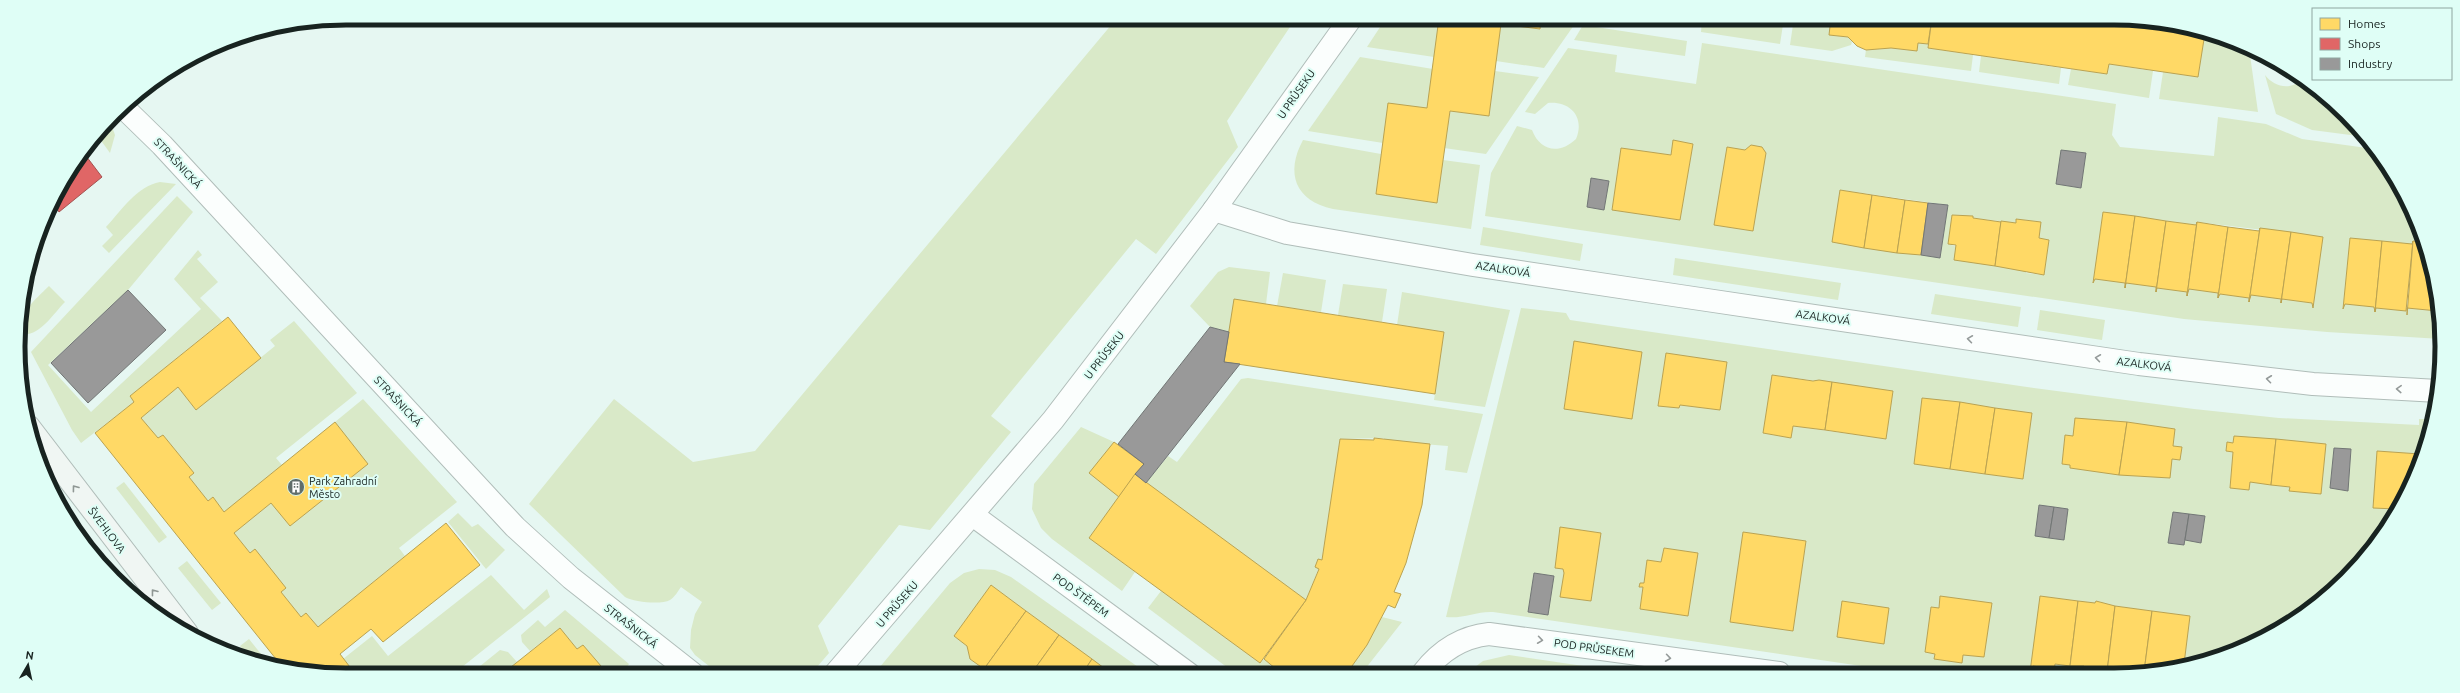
<svg xmlns="http://www.w3.org/2000/svg" width="2460" height="693" font-family="Ubuntu,sans-serif">
	<style>
		.green { fill: #d9e9c8; fill-rule: evenodd }
		.homes { fill: #ffd966; stroke: #baa251 }
		.shops { fill: #e06666; stroke: #a45251 }
		.industry { fill: #999; stroke: #727675 }
		.lines { fill: none; stroke-linecap: round; stroke-linejoin: round }
		.minor-casing { stroke: #b0bdb9; stroke-width: 24 }
		.secondary-casing { stroke: #b0bdb9; stroke-width: 24 }
		.minor { stroke: #fbfefd; stroke-width: 22 }
		.secondary { stroke: #f0f6f3; stroke-width: 22 }
		.oneway { stroke: #959b9a }
		.oneway2 { stroke: #8f9794 }
		.labels { text-anchor: middle; stroke-width: 4; stroke-linejoin: round; paint-order: stroke }
		.street-label { font-size: 11px; fill: #182320; stroke: #dffef6 }
		.poi-label { font-size: 11px; fill: #182320; stroke: #dffef6; text-anchor: start }
		.rim { fill: none; stroke: #182320; stroke-width: 5 }
	</style>
	<rect width="100%" height="100%" fill="#e6f7f2"/>
	<g class="green">
		<path d="M1117,18H1296L1227,121L1238,147L1156,254L1136,239L991,416L1011,432L930,530L899,525L818,626L829,653L811,674H719L695,655L690,648L691,630L695,614L702,602L681,587C678,591 675,597 670,600C661,605 634,602 625,597L529,504L614,399L693,462L755,451Z"/>
		<path d="M1386,18H1439L1434,57L1367,47Z"/>
		<path d="M1541,18H1579L1544,68L1496,61L1501,24L1539,29Z"/>
		<path d="M1619,18H1640L1636,23L1619,20Z"/>
		<path d="M1702,18L1739,21L1740,18H1784L1780,44L1701,32Z"/>
		<path d="M1794,18L1831,23L1829,35L1848,37L1852,42L1851,45L1832,51L1790,45Z"/>
		<path d="M1583,25L1687,41L1685,56L1574,40Z"/>
		<path d="M2205,33L2249,48L2258,112L2159,99L2163,72L2198,77Z"/>
		<path d="M1702,43L2116,104L2112,135L2120,147L2214,156L2218,117L2266,124L2302,139L2374,149C2396,175 2413,209 2423,242L2413,241L2412,244L2350,238L2343,309L2345,304L2374,307V312L2376,308L2406,311V315L2407,308L2438,311L2441,339L2327,332L2184,319L1485,216L1491,173L1517,126L1532,130C1540,151 1559,155 1576,139C1585,118 1571,101 1548,103L1535,114L1525,112L1568,48L1617,55L1615,72L1696,84ZM1673,140L1693,144L1680,220L1612,210L1621,148L1671,155ZM1751,145L1766,153L1753,231L1714,225L1727,147L1745,150ZM2061,150L2086,154L2081,188L2057,184ZM1592,178L1609,181L1604,210L1587,207ZM1840,190L1948,205L1940,258L1833,242ZM2103,212L2196,225L2197,222L2322,237L2313,308L2312,303L2282,299V303L2281,299L2251,295L2250,302L2249,298L2220,294L2219,298L2218,293L2189,289L2188,296L2187,292L2157,288L2156,292V287L2126,283L2125,288V283L2095,279L2093,283ZM1952,215L1973,216V218L2016,223L2017,219L2041,222L2039,238L2049,240L2044,275L2026,273V270L1948,244Z"/>
		<path d="M1918,43L1928,44V48L1973,55L1971,71L1865,57L1866,50L1891,48L1917,51Z"/>
		<path d="M1981,56L2061,68L2059,84L1979,72Z"/>
		<path d="M1360,57L1433,69L1427,108L1383,143L1308,131Z"/>
		<path d="M2109,64L2153,71L2149,98L2068,85L2071,69L2107,74Z"/>
		<path d="M1495,71L1539,77L1486,154L1444,148L1450,111L1489,116Z"/>
		<path d="M2265,75C2274,87 2291,91 2302,79L2346,114L2359,131L2358,136L2312,130L2276,114Z"/>
		<path d="M110,121L115,135L110,153L97,135Z"/>
		<path d="M1303,140L1381,154L1376,194L1437,203L1443,160L1480,165L1471,229L1333,209C1295,201 1285,173 1303,140Z"/>
		<path d="M160,182L176,184L109,253L102,246L113,235L106,227C121,211 137,186 160,182Z"/>
		<path d="M177,196L193,212L128,290L48,365L91,412L201,309L174,279L198,250L202,255L197,259L218,282L200,298L222,321L130,396L134,402L81,443L72,430L31,352Z"/>
		<path d="M1483,227L1583,244L1580,261L1480,245Z"/>
		<path d="M1675,258L1841,283L1838,300L1673,275Z"/>
		<path d="M1229,267L1270,272L1266,304L1229,332L1210,327L1190,306L1218,272Z"/>
		<path d="M1283,273L1326,280L1321,312L1277,306Z"/>
		<path d="M1343,284L1387,289L1382,322L1338,315Z"/>
		<path d="M49,286L65,302C52,315 39,338 20,334C18,313 35,300 49,286Z"/>
		<path d="M1402,292L1510,310L1485,407L1434,400L1444,332L1397,325Z"/>
		<path d="M1935,294L2021,307L2018,327L1931,314Z"/>
		<path d="M1521,308L1566,313L1570,320L2027,387L2194,409L2279,418L2419,425V419H2433L2419,459V454L2377,451L2373,507L2396,509L2346,579L2259,641L2243,646L2234,645V649L2184,664L2190,616L2101,604V602L2096,601L2095,603L2040,596L2031,672L1909,673L1493,612C1477,611 1463,619 1446,617ZM1574,341L1641,352L1632,419L1564,408ZM1666,353L1727,362L1720,410L1680,405L1679,408L1658,405ZM1772,375L1893,391L1886,439L1793,426L1791,438L1763,433ZM1922,398L2032,413L2023,479L1914,464ZM2127,422L2175,429L2173,446L2182,447L2180,460L2172,459L2143,477L2070,468V465L2062,464L2065,435L2073,436ZM2234,436L2326,444L2321,494L2290,491V487L2250,482L2249,490L2230,488L2233,452L2226,451L2227,443H2233ZM2334,448L2351,450L2348,491L2330,488ZM2040,505L2068,509L2064,540L2035,536ZM2173,512L2205,516L2201,542L2185,540L2184,545L2168,543ZM1560,527L1601,533L1591,601L1561,597L1564,573L1563,569L1555,568ZM1743,532L1806,541L1793,631L1730,622ZM1664,548L1698,553L1688,616L1640,609L1643,587L1639,586L1640,583H1644L1647,560L1661,562ZM1534,573L1554,576L1547,615L1528,612ZM1940,596L1992,603L1984,657L1963,655L1962,663L1935,659V654L1925,652L1931,607L1939,608ZM1842,601L1870,604L1837,637Z"/>
		<path d="M2040,310L2105,320L2102,340L2037,330Z"/>
		<path d="M294,321L357,393L276,458L282,465L224,512L213,497L208,501L189,477L194,473L163,435L158,438L141,418L178,387L196,410L275,346L270,340Z"/>
		<path d="M1248,378L1483,414L1467,473L1445,470L1448,446L1384,441V438L1340,439L1322,560L1306,600L1146,483L1168,456L1177,462L1241,379Z"/>
		<path d="M363,399L457,502L399,548L405,556L318,627L306,613L301,617L234,533L271,503L290,526L368,464L335,422Z"/>
		<path d="M1081,427L1114,442L1090,473L1119,497L1089,538L1135,572L1122,591L1052,539L1041,528L1032,509L1034,484Z"/>
		<path d="M124,482L167,537L159,543L116,488Z"/>
		<path d="M458,513L472,527L478,524L505,550L486,569L448,522Z"/>
		<path d="M187,561L221,603L212,610L178,568Z"/>
		<path d="M979,569L995,570L1011,577L1148,674H1112L991,585L954,636L967,646L970,659L991,674H874L950,583L964,573Z"/>
		<path d="M491,575L524,610L547,589L550,597L452,675H356L343,659L372,636L388,656Z"/>
		<path d="M1161,591L1260,663L1264,659L1271,664L1262,674H1236L1148,608Z"/>
		<path d="M565,610L629,664L621,675H590L601,666L583,645L577,649L560,628L530,651L522,642L521,635L538,620L545,627Z"/>
		<path d="M1382,617L1402,622L1362,673H1347L1367,645Z"/>
		<path d="M249,639L269,664L248,656L240,646Z"/>
		<path d="M500,650L508,652L517,662L501,675H469Z"/>
		<path d="M1509,655L1631,673H1467L1483,661Z"/>
		<path d="M2055,664L2084,666L2083,672H2054Z"/>
		<path d="M2033,666L2053,669V672H2032Z"/>
	</g>
	<g class="homes">
		<path d="M1439,18L1478,22L1479,18H1541L1540,29L1501,24L1489,116L1450,111L1437,203L1376,194L1388,103L1427,108Z"/>
		<path d="M1716,18H1740L1739,21Z"/>
		<path d="M1795,18H1831V23Z"/>
		<path d="M1831,18H1932L1928,44L1918,43L1917,51L1891,48L1866,50L1857,46L1848,37L1829,35Z"/>
		<path d="M1932,18H2114L2177,24L2205,33L2198,77L2109,64L2107,74L1928,48Z"/>
		<path d="M1673,140L1693,144L1680,220L1612,210L1621,148L1671,155Z"/>
		<path d="M1751,145L1762,147L1766,153L1753,231L1714,225L1727,147L1745,150Z"/>
		<path d="M1840,190L1872,195L1864,248L1832,242Z"/>
		<path d="M1872,195L1905,200L1897,253L1864,248Z"/>
		<path d="M1905,200L1928,203L1921,255L1897,253Z"/>
		<path d="M2103,212L2135,216L2125,288V283L2095,279L2093,283Z"/>
		<path d="M1952,215L1973,216V218L2001,222L1995,266L1954,260L1956,245L1948,244Z"/>
		<path d="M2135,216L2166,221L2156,292V287L2126,283L2125,288Z"/>
		<path d="M2016,219L2041,222L2039,238L2049,240L2044,275L1995,266L2001,221L2016,223Z"/>
		<path d="M2166,221L2196,225L2197,222L2187,296V292L2157,288L2156,292Z"/>
		<path d="M2197,222L2228,227L2218,298V293L2189,289L2187,296Z"/>
		<path d="M2228,227L2259,231L2260,228L2249,302V298L2220,294L2218,298Z"/>
		<path d="M2260,228L2291,232L2281,303V299L2251,295L2249,302Z"/>
		<path d="M2291,232L2323,237L2313,308L2312,303L2282,299L2281,303Z"/>
		<path d="M2350,238L2382,241L2375,312L2374,307L2345,304L2343,309Z"/>
		<path d="M2382,241L2412,244L2413,241L2406,311L2376,308L2375,312Z"/>
		<path d="M2413,241L2423,242L2436,282L2438,306V311L2407,308V315Z"/>
		<path d="M1234,299L1444,332L1435,394L1224,362Z"/>
		<path d="M228,317L261,358L196,410L178,387L141,418L158,438L163,435L194,473L189,477L208,501L213,497L224,512L335,422L368,464L290,526L271,503L234,533L250,553L255,549L286,588L281,592L301,617L306,613L318,627L446,523L480,565L383,642L371,629L340,654L356,675L284,669L95,433L134,402L130,396Z"/>
		<path d="M1574,341L1642,352L1632,419L1564,409Z"/>
		<path d="M1666,353L1727,362L1720,410L1680,405L1679,408L1658,406Z"/>
		<path d="M1772,375L1813,381L1819,380L1832,382L1825,430L1793,426L1791,438L1763,433Z"/>
		<path d="M1832,382L1893,391L1886,439L1825,430Z"/>
		<path d="M1922,398L1960,402L1950,469L1914,464Z"/>
		<path d="M1960,402L1995,408L1985,474L1950,469Z"/>
		<path d="M1995,408L2032,413L2023,479L1985,474Z"/>
		<path d="M2075,418L2127,422L2119,475L2070,468V465L2062,464L2065,435L2073,436Z"/>
		<path d="M2127,422L2175,429L2173,446L2182,447L2180,460L2172,459L2170,478L2119,475Z"/>
		<path d="M2234,436L2276,439L2271,485L2250,482L2249,490L2230,488L2233,452L2226,451L2227,442L2233,443Z"/>
		<path d="M1374,438L1430,444L1422,505L1406,563L1394,592L1401,594L1395,608L1388,605L1367,645L1347,673L1282,674L1264,659L1306,600L1319,569L1315,567L1318,559L1322,560L1340,439L1374,440Z"/>
		<path d="M2276,439L2326,444L2321,494L2289,491L2290,487L2271,485Z"/>
		<path d="M1114,442L1144,464L1119,497L1089,473Z"/>
		<path d="M2377,451L2420,454L2408,492L2396,509L2373,508Z"/>
		<path d="M1135,474L1306,600L1260,663L1089,538Z"/>
		<path d="M1560,527L1601,533L1591,601L1560,597L1564,573L1563,569L1555,568Z"/>
		<path d="M1743,532L1806,541L1793,631L1730,622Z"/>
		<path d="M1664,548L1698,553L1688,616L1640,609L1643,587H1639L1640,583H1644L1647,560L1661,562Z"/>
		<path d="M991,585L1026,611L984,669L970,659L967,646L954,636Z"/>
		<path d="M1940,596L1992,603L1984,657L1963,655L1962,663L1934,659L1935,654L1925,652L1931,607L1939,608Z"/>
		<path d="M2040,596L2078,601L2070,666L2055,664L2054,672L2053,669L2033,666L2030,672Z"/>
		<path d="M1842,601L1889,608L1884,644L1837,637Z"/>
		<path d="M2078,601L2095,603L2096,601L2115,606L2107,672H2083L2084,666H2070Z"/>
		<path d="M2115,606L2152,611L2144,672H2107Z"/>
		<path d="M1026,611L1059,635L1031,674H991L984,669Z"/>
		<path d="M2152,611L2190,616L2184,664L2156,672H2144Z"/>
		<path d="M560,628L577,649L583,645L601,666L590,675H501Z"/>
		<path d="M1059,635L1092,659L1082,674H1031Z"/>
		<path d="M2234,645L2243,646L2234,649Z"/>
		<path d="M1092,659L1112,674H1082Z"/>
	</g>
	<path class="shops" d="M83,152L102,177L59,212L52,201Z"/>
	<g class="industry">
		<path d="M2061,150L2086,153L2081,188L2056,184Z"/>
		<path d="M1591,178L1609,181L1604,210L1587,207Z"/>
		<path d="M1928,203L1948,205L1940,258L1921,255Z"/>
		<path d="M128,290L166,330L88,403L51,363Z"/>
		<path d="M1210,327L1229,332L1224,362L1240,364L1146,483L1135,474L1144,464L1118,444Z"/>
		<path d="M2334,448L2351,449L2348,491L2330,488Z"/>
		<path d="M2039,505L2054,507L2049,538L2035,536Z"/>
		<path d="M2054,507L2068,509L2064,540L2049,538Z"/>
		<path d="M2173,512L2189,514L2184,545L2168,543Z"/>
		<path d="M2189,514L2205,516L2201,543L2185,540Z"/>
		<path d="M1534,573L1554,576L1548,615L1528,612Z"/>
	</g>
	<g class="lines">
		<g class="minor-casing">
			<g id="minor">
				<path d="M123,107L162,145L515,527L571,578L693,674"/>
				<path d="M1214,210L1287,233L1473,265L1680,296L2139,364L2313,384L2438,391"/>
				<path d="M974,516L1189,674"/>
				<path d="M1423,673C1440,651 1461,637 1489,634L1779,673"/>
				<path d="M835,674L1053,420L1214,210L1351,18"/>
			</g>
		</g>
		<g class="secondary-casing">
			<path id="secondary" d="M29,427L187,633"/>
		</g>
		<use href="#minor" class="minor"/>
		<use href="#secondary" class="secondary"/>
	</g>
	<defs><path id="oneway-chevron" d="M-2-3.5L2.5 0L-2 3.5" fill="none" stroke-width="1.6" stroke-linecap="round" stroke-linejoin="round"/></defs>
	<g class="oneway">
		<use href="#oneway-chevron" transform="translate(1970 339) rotate(-172)"/>
		<use href="#oneway-chevron" transform="translate(2098 358) rotate(-172)"/>
		<use href="#oneway-chevron" transform="translate(2269 379) rotate(-173)"/>
		<use href="#oneway-chevron" transform="translate(2399 389) rotate(-177)"/>
		<use href="#oneway-chevron" transform="translate(1540 640) rotate(8)"/>
		<use href="#oneway-chevron" transform="translate(1668 658) rotate(8)"/>
	</g>
	<g class="oneway2">
		<use href="#oneway-chevron" transform="translate(75 488) rotate(-127)"/>
		<use href="#oneway-chevron" transform="translate(154 592) rotate(-128)"/>
	</g>
	<defs>
		<g id="building-disc" transform="scale(0.9)"><circle r="9.5" fill="#606d6a" stroke="#dffef6"/><path d="M-4-6H4V6H1V3H-1V6H-4ZM-2.5-4.3h1.7v1.8h-1.7ZM.8-4.3h1.7v1.8H.8ZM-2.5-1h1.7V.8h-1.7ZM.8-1h1.7V.8H.8Z" fill="#fff"/></g>
	</defs>
	<g fill-rule="evenodd">
		<use href="#building-disc" x="296" y="487"/>
	</g>
	<g class="labels">
		<g class="street-label">
			<text transform="translate(1296 94) rotate(-55)" y="4">U PRŮSEKU</text>
			<text transform="translate(178 163) rotate(47)" y="4">STRAŠNICKÁ</text>
			<text transform="translate(1503 269) rotate(9)" y="4">AZALKOVÁ</text>
			<text transform="translate(1823 317) rotate(8)" y="4">AZALKOVÁ</text>
			<text transform="translate(1104 355) rotate(-52)" y="4">U PRŮSEKU</text>
			<text transform="translate(2144 364) rotate(7)" y="4">AZALKOVÁ</text>
			<text transform="translate(398 401) rotate(47)" y="4">STRAŠNICKÁ</text>
			<text transform="translate(107 530) rotate(53)" y="4">ŠVEHLOVA</text>
			<text transform="translate(1081 595) rotate(36)" y="4">POD ŠTĚPEM</text>
			<text transform="translate(897 604) rotate(-49)" y="4">U PRŮSEKU</text>
			<text transform="translate(631 626) rotate(38)" y="4">STRAŠNICKÁ</text>
			<text transform="translate(1594 648) rotate(8)" y="4">POD PRŮSEKEM</text>
		</g>
		<g class="poi-label">
			<text x="309" y="485">Park Zahradní<tspan x="309" dy="13">Město</tspan></text>
		</g>
	</g>
	<path d="M0 0H2460V693H0ZM346 25H2114A321 321 0 0 1 2435 346V347A321 321 0 0 1 2114 668H346A321 321 0 0 1 25 347V346A321 321 0 0 1 346 25Z" fill="#dffef6" fill-rule="evenodd"/>
	<path class="rim" d="M346 25H2114A321 321 0 0 1 2435 346V347A321 321 0 0 1 2114 668H346A321 321 0 0 1 25 347V346A321 321 0 0 1 346 25Z"/>
	<rect x="2312" y="8" width="140" height="72" fill="#dffef6" stroke="#8fa6a0"/>
	<rect x="2320" y="18" width="20" height="12" fill="#ffd966" stroke="#8fa6a0"/>
	<text x="2348" y="28" font-size="12" fill="#182320">Homes</text>
	<rect x="2320" y="38" width="20" height="12" fill="#e06666" stroke="#8fa6a0"/>
	<text x="2348" y="48" font-size="12" fill="#182320">Shops</text>
	<rect x="2320" y="58" width="20" height="12" fill="#999999" stroke="#8fa6a0"/>
	<text x="2348" y="68" font-size="12" fill="#182320">Industry</text>
	<g transform="translate(28 665) rotate(9)" stroke="#dffef6" stroke-width="3" paint-order="stroke">
	<path d="M0-3L7 15L0 10L-7 15Z" fill="#182320"/>
	<text y="-6" font-size="11" font-weight="bold" text-anchor="middle" fill="#182320">N</text>
	</g>
</svg>
